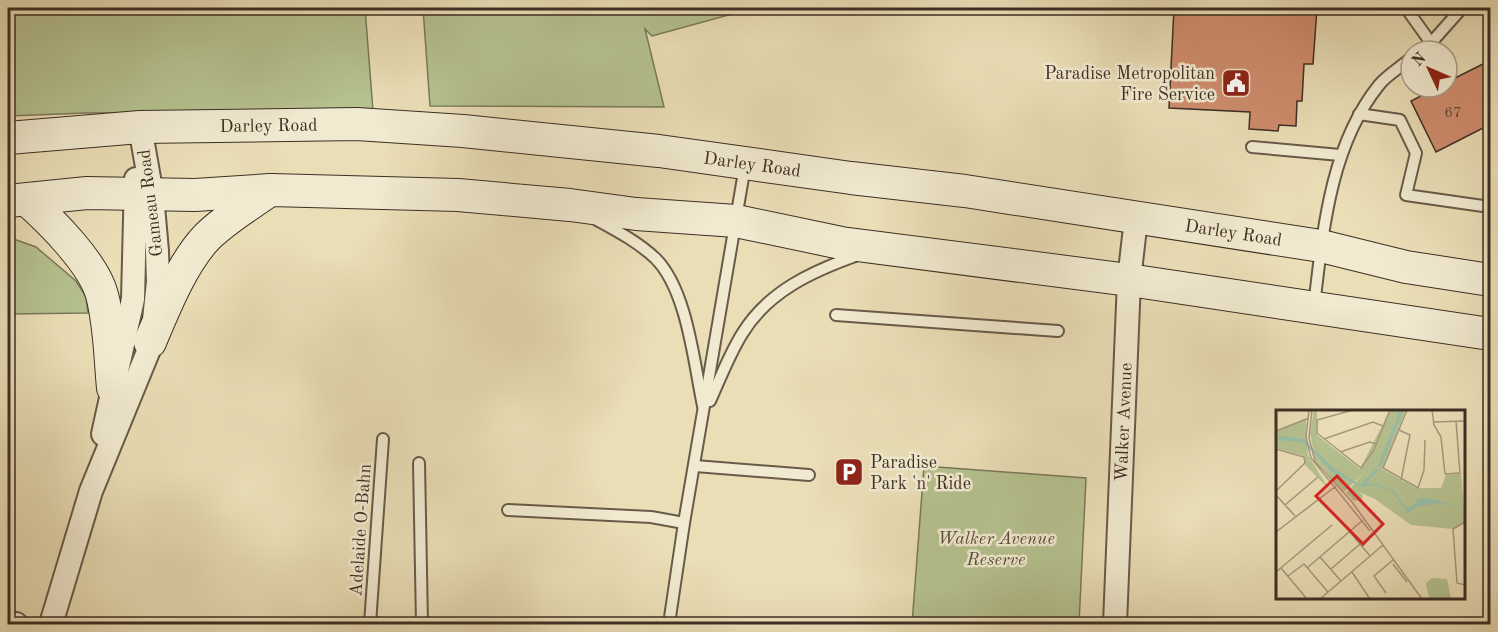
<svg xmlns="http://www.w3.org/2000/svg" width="1498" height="632" font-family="'Old Standard TT',serif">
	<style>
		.green { fill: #b5c18f; stroke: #7a785a; stroke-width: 1.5 }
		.building { fill: #cf8d6e; stroke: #3e2e25; stroke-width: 1.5 }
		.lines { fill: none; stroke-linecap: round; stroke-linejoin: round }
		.lane-casing { stroke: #695a49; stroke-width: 14 }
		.street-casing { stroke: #695a49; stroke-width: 26 }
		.secondary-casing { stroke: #3e2e25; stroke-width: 34 }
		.lane { stroke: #f1ead0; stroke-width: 10 }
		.street { stroke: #f1ead0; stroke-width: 22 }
		.secondary { stroke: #f1ead0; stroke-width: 32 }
		.labels { text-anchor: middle; stroke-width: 5; stroke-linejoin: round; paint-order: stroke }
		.number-label { font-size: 15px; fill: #624637 }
		.poi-label { font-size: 18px; fill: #3e2e25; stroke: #f1ead0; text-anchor: end }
		.street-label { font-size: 18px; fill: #3e2e25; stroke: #f1ead0 }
		.park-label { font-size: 18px; font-style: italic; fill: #564b3a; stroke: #f1ead0 }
		.inset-river { fill: none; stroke: #98bda9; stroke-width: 3 }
		.inset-road { fill: none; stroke: #a5987c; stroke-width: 1.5 }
		.view { fill: #d62828; fill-opacity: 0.15; stroke: #d62828; stroke-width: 3 }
		.inset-edge { fill: none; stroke: #3e2e25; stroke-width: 3 }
	</style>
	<rect width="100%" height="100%" fill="#eadeb6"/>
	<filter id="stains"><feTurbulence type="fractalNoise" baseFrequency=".00333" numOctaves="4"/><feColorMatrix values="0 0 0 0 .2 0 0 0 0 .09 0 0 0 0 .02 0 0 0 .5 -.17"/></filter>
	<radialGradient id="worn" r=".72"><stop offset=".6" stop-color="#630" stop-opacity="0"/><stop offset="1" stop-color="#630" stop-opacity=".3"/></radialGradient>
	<g class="green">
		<path d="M8,8H365L373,111L86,113L8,116Z"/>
		<path d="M423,8H754L652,36L645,29L664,107L430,106Z"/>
		<path d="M8,237L36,247L76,281L86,297L88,313L8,314Z"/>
		<path d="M924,466L1086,478L1079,624H912Z"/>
	</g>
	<g class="building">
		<path d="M1174,8H1317L1313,64H1304L1302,101H1297L1296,126L1279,125L1278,131L1249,129L1250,112L1169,108Z"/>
		<path d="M1491,60V124L1436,152L1411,101L1438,87H1447V82Z"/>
	</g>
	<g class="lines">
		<g class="lane-casing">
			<g id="lane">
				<path d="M1406,8L1431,43"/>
				<path d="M1420,51L1431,43L1462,8"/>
				<path d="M1359,114L1400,120L1416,153L1406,195L1490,207"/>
				<path d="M1252,147L1340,155"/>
				<path d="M597,220C617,231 638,242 655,258C687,289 694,363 703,406"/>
				<path d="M1314,306C1323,231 1330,146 1379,85C1387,75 1401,67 1411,58"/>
				<path d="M836,315L1058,331"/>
				<path d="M710,401C720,379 729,355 742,334C768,291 813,271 858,255"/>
				<path d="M419,463L422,624"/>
				<path d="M695,466L809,475"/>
				<path d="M508,510L651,517L684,523"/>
				<path d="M370,624L383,439"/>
				<path d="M669,624L684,523L745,166"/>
			</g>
		</g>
		<g class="street-casing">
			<g id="street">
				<path d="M103,434L133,299L136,179"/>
				<path d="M8,624H16"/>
				<path d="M51,624L91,491L148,352L154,320L158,282L157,251L152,195L140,127"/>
				<path id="s1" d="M1115,624L1129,280L1136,219"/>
			</g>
		</g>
		<g class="secondary-casing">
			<g id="secondary">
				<path id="s2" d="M8,138L140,127L357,124L463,131L659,151L851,178L965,191L1321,246L1406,267L1490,280"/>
				<path d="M27,200C51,221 94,264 102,295C110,325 110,357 113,388"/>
				<path d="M8,201L87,193L195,195L271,190L458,195L570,205L636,214L736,221L841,243L1129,280L1490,334"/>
				<path d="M150,342C164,309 182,263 207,237C225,219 249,205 270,190"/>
			</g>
		</g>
		<use href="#lane" class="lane"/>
		<use href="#street" class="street"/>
		<use href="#secondary" class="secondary"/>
	</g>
	<defs>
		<g id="civic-square" transform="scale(1.5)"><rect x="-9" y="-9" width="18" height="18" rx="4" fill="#8f2418" stroke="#f1ead0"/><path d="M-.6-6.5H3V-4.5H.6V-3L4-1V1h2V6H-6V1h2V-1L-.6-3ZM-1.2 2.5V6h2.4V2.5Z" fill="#fff"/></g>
		<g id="parking-square" transform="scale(1.5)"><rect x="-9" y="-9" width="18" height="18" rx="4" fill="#8f2418" stroke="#f1ead0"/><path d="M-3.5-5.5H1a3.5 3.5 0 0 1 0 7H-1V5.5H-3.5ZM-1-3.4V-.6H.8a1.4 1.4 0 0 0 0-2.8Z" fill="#fff"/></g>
	</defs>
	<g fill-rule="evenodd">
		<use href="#civic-square" x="1236" y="83"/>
		<use href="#parking-square" x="849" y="472"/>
	</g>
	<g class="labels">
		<g class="number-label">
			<text x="1453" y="117">67</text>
		</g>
		<g class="poi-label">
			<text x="1215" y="79">Paradise Metropolitan<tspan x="1215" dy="21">Fire Service</tspan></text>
			<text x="870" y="468" text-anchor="start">Paradise<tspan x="870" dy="21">Park 'n' Ride</tspan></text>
		</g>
		<g class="street-label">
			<text dy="6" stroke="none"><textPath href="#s2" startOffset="261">Darley Road</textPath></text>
			<text dy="6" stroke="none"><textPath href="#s2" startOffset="747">Darley Road</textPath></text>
			<text transform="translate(150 203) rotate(-97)" y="6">Gameau Road</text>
			<text dy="6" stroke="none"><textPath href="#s2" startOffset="1233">Darley Road</textPath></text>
			<text dy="6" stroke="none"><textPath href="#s1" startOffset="202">Walker Avenue</textPath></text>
			<text transform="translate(360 530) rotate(-86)" y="6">Adelaide O-Bahn</text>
		</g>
		<g class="park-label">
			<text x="996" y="544">Walker Avenue<tspan x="996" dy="21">Reserve</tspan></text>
		</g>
	</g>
	<g transform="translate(1276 410)">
		<rect width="189" height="189" fill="#eadeb6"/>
		<path d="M38,0H41V25L84,59L114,0H130L106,59L140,78H165L170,65L185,64L189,111L177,119L135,115L99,89L83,82L87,86L85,90L78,91L70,83L89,62L68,82L39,49L34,23ZM30,8L32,45L53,79L29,55L28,46L0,38V22ZM156,168L171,169L175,189H153L150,173Z" fill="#b5c18f"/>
		<path d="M5,26L27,29L60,60L84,75L96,73L118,80L129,98L138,95L142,89L151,88L189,99L162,93L140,97L132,104L115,80L97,75L85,77L56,62L27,32L0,30Z" fill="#98bda9"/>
		<path class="inset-river" d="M103,57L126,0M85,76L101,60"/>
		<path class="inset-road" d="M33,0L30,27L35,48L94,121M36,0L33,28L39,51L76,92L146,189M77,0L41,10V23L85,58L98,40L114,0M131,0L107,58L142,78L148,60L149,30M156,0L158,15L165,27L169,64M158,12L189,11M123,20L134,25L125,70M0,21L33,8M48,29L97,12L107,16M0,39L28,47L29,53L0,81M64,42L94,32L101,34M169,64L184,63L180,11M0,85L19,106M9,95L42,67M189,112L177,119L181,173L189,175M0,122L60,76M74,122L94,146M44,147L65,171M117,154L131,172M5,158L31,189M31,158L87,110M55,159L84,134M0,162L56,115M76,162L94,189M12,166L28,154L52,182M110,183L98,166L117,150M44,189L107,135"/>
		<path class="view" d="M61,66L107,114L87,134L40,86Z"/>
		<rect width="189" height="189" class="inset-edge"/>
	</g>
	<rect width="1498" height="632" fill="none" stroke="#eadeb6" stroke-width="30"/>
	<rect x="9" y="9" width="1480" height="614" fill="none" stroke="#3e2e25" stroke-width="3"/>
	<rect x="15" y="15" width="1468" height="602" fill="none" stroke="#3e2e25" stroke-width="1.5"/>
	<g transform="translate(1429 69) rotate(314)"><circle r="28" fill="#f1ead0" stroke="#a99f8c" stroke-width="1.5"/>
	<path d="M0-4.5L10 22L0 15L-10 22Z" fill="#8f2418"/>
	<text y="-9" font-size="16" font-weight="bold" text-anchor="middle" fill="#3e2e25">N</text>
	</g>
	<rect width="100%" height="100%" filter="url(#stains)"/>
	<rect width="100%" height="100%" fill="url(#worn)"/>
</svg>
